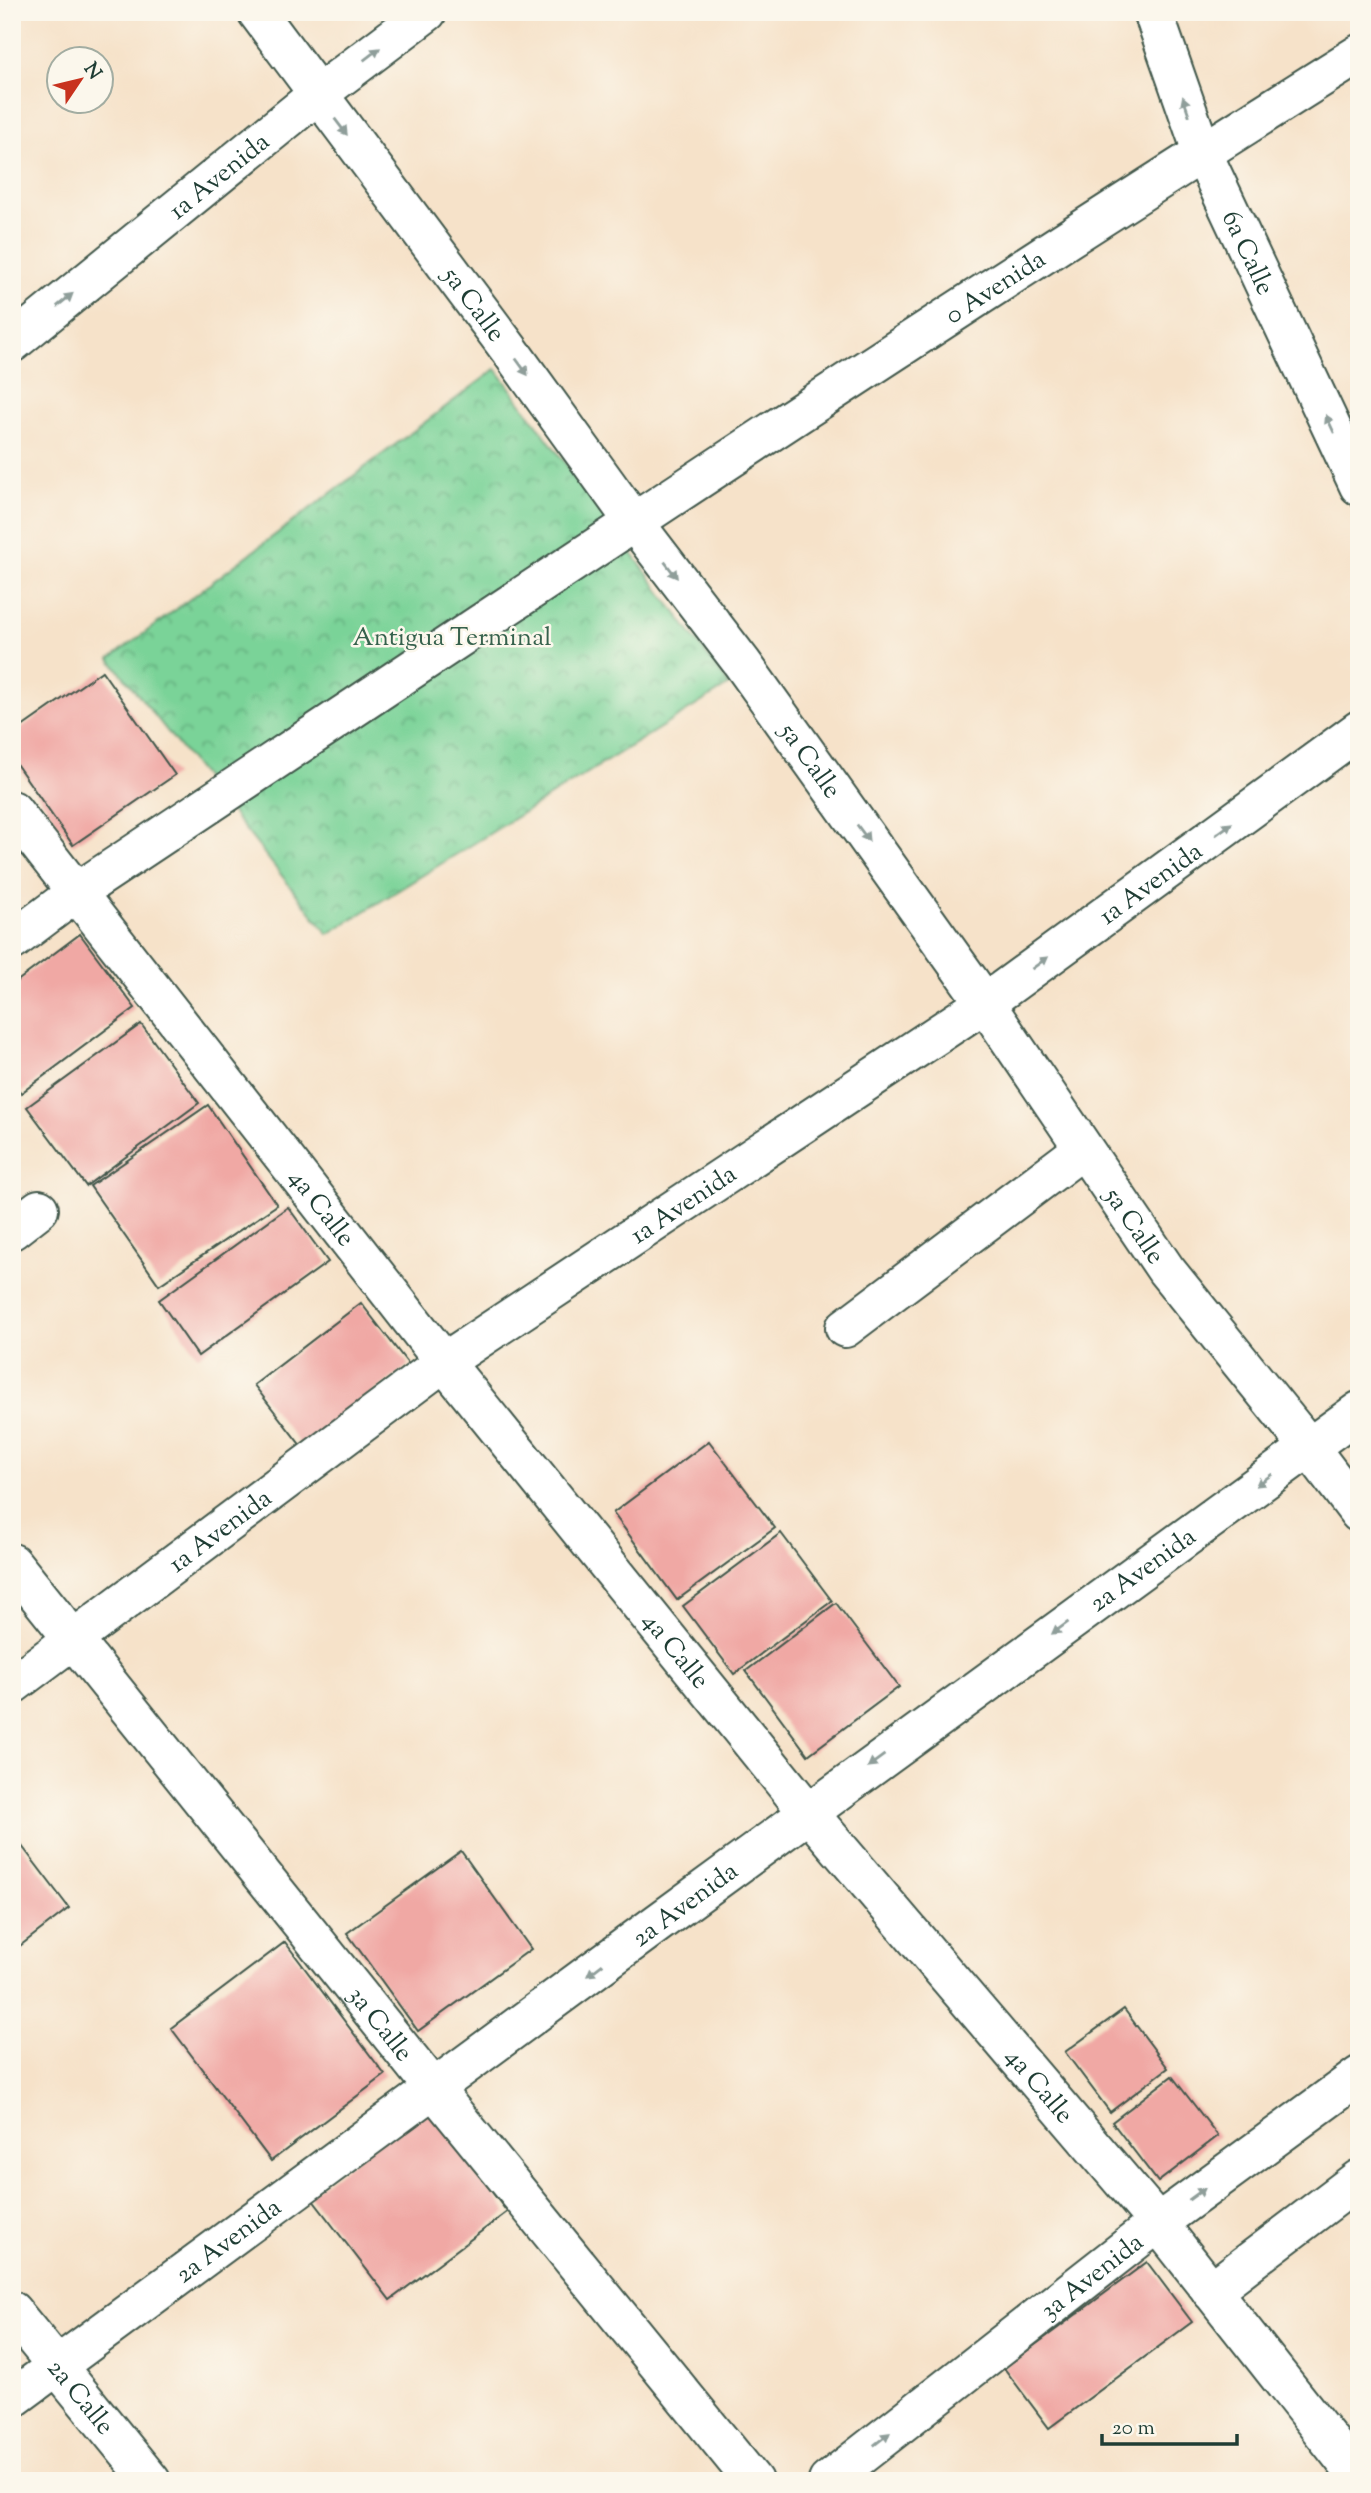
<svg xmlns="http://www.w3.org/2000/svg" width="1371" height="2493" font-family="'Sorts Mill Goudy',serif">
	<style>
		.park { fill: url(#park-crowns); stroke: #4c8866; stroke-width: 2 }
		.building { fill: #f0a8a4 }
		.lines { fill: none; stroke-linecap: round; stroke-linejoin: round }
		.minor-casing { stroke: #3f564a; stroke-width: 42 }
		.major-casing { stroke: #3f564a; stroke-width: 42 }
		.minor { stroke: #fff; stroke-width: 38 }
		.major { stroke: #fff; stroke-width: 38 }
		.oneway { fill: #8f9e9a }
		.labels { text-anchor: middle; stroke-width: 5; stroke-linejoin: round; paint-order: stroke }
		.street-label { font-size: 26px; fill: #1f3d34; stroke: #fbf7ec }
		.park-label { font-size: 26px; fill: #36624d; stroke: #fbf7ec }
	</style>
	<defs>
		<pattern id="park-crowns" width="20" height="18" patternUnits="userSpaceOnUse" patternTransform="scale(1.75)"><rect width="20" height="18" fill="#7ad398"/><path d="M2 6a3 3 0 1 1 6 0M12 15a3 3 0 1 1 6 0" fill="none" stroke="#63ac7d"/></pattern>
	</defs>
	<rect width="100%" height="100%" fill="#fbf7ec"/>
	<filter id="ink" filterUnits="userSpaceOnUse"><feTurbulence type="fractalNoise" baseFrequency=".0143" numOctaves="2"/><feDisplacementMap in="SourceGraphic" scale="14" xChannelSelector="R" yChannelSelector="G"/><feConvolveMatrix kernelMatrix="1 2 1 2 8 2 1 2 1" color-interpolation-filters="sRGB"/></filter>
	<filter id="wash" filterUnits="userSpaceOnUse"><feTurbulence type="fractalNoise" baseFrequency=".00686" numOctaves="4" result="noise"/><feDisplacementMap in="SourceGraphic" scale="28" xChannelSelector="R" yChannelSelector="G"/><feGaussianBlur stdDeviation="1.57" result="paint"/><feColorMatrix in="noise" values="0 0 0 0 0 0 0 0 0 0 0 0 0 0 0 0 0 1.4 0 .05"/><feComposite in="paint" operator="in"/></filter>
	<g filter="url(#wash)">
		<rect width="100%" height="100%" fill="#f6e2c9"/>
		<path class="park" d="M496,369L729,685L328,934L110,659Z"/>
		<g id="blocks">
			<g class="building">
				<path d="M102,671L175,775L73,845L12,758V734Z"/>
				<path d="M80,934L135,1008L21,1093L12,1081V985Z"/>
				<path d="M141,1024L199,1103L86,1186L27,1107Z"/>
				<path d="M208,1105L277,1205L159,1285L90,1186Z"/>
				<path d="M288,1207L328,1262L198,1356L159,1300Z"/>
				<path d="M361,1303L409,1365L302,1447L254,1385Z"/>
				<path d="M709,1441L775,1528L677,1600L613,1513Z"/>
				<path d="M781,1533L832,1601L734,1674L683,1606Z"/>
				<path d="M836,1603L899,1687L808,1755L746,1671Z"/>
				<path d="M12,1833L69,1908L12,1952Z"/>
				<path d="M461,1851L531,1949L418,2031L347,1933Z"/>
				<path d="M285,1942L385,2075L271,2161L171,2028Z"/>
				<path d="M1124,2009L1168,2068L1110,2112L1065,2052Z"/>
				<path d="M1172,2076L1218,2136L1158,2182L1112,2122Z"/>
				<path d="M427,2105L507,2212L390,2300L309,2195Z"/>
				<path d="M1147,2262L1192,2322L1049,2428L1004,2368Z"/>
			</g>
		</g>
	</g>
	<g filter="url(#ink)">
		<use href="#blocks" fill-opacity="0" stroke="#3f564a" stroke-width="2"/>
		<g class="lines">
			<g class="minor-casing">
				<g id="minor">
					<path id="s1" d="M12,343L317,95L427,12"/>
					<path id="s2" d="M12,810L444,1362L807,1811L1158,2223L1359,2478"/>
					<path id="s3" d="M12,941L77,892C503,609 926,325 1359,54"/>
					<path d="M12,1230L39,1209"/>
					<path d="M845,1328L1083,1149"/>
					<path id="s4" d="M12,1563L434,2089L753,2481"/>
					<path id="s5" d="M12,1685L444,1362L985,1003L1359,730"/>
					<path d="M1211,2291L1359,2179"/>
					<path id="s6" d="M12,2311L151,2481"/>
				</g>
			</g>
			<g class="major-casing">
				<g id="major">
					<path id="s7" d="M257,12L511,352L634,522L742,663L985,1003L1166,1270L1309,1447L1359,1513"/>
					<path id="s8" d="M1153,12L1202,152L1359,486"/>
					<path id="s9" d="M12,2399C460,2068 908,1738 1359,1411"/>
					<path id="s10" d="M828,2481L1158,2223L1359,2076"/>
				</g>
			</g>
			<use href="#minor" class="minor"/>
			<use href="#major" class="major"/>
		</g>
		<defs><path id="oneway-solid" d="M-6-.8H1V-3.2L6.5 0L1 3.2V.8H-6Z" transform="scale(1.75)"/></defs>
		<g class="oneway">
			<use href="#oneway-solid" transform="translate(372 54) rotate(-37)"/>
			<use href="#oneway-solid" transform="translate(1186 106) rotate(-109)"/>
			<use href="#oneway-solid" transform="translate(341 127) rotate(53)"/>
			<use href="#oneway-solid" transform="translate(65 300) rotate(-39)"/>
			<use href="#oneway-solid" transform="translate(522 367) rotate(54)"/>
			<use href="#oneway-solid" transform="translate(1330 424) rotate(-115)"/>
			<use href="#oneway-solid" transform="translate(671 570) rotate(52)"/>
			<use href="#oneway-solid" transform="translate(1224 829) rotate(-36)"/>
			<use href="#oneway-solid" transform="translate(863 833) rotate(54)"/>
			<use href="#oneway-solid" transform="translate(1040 963) rotate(-36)"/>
			<use href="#oneway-solid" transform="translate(1264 1480) rotate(144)"/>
			<use href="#oneway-solid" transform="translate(1060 1628) rotate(144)"/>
			<use href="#oneway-solid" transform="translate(876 1761) rotate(144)"/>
			<use href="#oneway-solid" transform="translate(595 1970) rotate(143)"/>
			<use href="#oneway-solid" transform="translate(1197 2194) rotate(-36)"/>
			<use href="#oneway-solid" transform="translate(882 2439) rotate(-38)"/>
		</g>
	</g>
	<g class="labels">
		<g class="street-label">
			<text dy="9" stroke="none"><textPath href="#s1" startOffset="266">1a Avenida</textPath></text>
			<text dy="9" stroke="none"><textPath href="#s8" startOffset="259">6a Calle</textPath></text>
			<text dy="9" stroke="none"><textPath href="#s3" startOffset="1181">0 Avenida</textPath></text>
			<text dy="9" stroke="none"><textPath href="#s7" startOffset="364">5a Calle</textPath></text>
			<text dy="9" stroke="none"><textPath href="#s7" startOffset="931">5a Calle</textPath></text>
			<text dy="9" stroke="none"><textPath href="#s5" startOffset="1393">1a Avenida</textPath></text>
			<text dy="9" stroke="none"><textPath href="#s5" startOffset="826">1a Avenida</textPath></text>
			<text dy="9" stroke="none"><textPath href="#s2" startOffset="504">4a Calle</textPath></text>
			<text dy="9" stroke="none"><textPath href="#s7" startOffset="1498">5a Calle</textPath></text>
			<text dy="9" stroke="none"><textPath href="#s5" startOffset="259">1a Avenida</textPath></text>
			<text dy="9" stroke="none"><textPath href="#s9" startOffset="1402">2a Avenida</textPath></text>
			<text dy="9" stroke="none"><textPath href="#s2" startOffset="1071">4a Calle</textPath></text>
			<text dy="9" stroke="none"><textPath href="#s9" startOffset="835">2a Avenida</textPath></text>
			<text dy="9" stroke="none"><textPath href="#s4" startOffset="590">3a Calle</textPath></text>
			<text dy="9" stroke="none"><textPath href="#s2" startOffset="1638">4a Calle</textPath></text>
			<text dy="9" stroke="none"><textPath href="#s9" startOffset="268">2a Avenida</textPath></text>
			<text dy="9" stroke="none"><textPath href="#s10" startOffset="334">3a Avenida</textPath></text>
			<text dy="9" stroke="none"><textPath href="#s6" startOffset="110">2a Calle</textPath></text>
		</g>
		<g class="park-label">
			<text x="452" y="645">Antigua Terminal</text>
		</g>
	</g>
	<rect width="1371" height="2493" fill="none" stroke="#fbf7ec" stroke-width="42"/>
	<g transform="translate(80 80) rotate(55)"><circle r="33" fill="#fbf7ec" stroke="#a3ada2" stroke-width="2"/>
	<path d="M0-5L12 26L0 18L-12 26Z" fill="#c8321e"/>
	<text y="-10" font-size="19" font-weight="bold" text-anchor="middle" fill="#1f3d34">N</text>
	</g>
	<path d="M1102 2434v10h135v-10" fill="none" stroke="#1f3d34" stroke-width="3.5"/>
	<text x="1112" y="2434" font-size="21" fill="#1f3d34" stroke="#fbf7ec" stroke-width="5" paint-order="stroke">20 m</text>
</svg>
